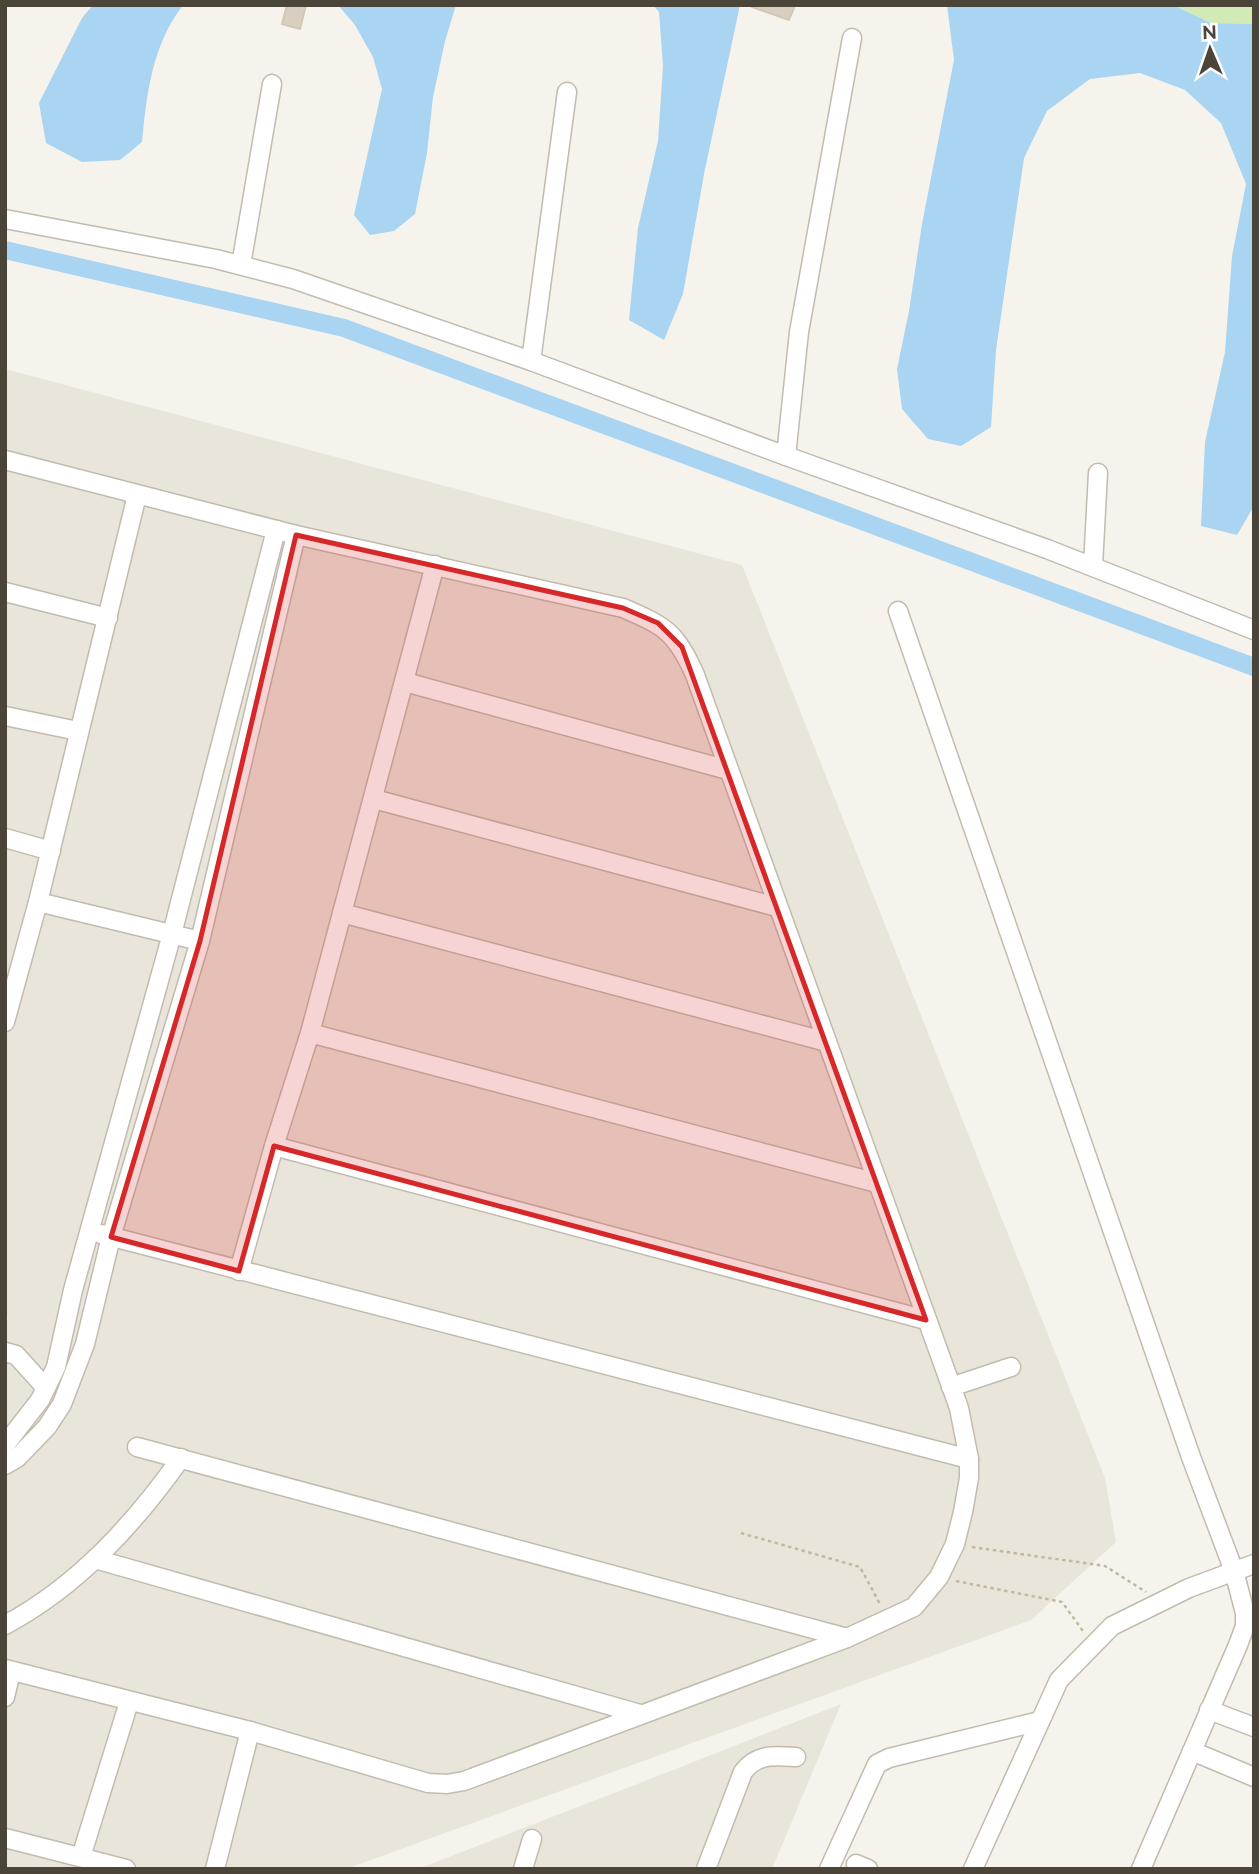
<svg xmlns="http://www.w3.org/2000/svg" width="1259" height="1874" font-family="Raleway,sans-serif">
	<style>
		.residential { fill: #eae5da }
		.green { fill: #d2eab5 }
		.water { fill: #a9d4f2 }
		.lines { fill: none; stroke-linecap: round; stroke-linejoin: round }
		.canal { stroke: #a9d4f2; stroke-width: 18 }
		.building { fill: #d8cfc1; stroke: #d3c7b4; stroke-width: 2 }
		.minor-casing { stroke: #c2bbae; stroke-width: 21 }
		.path { stroke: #c4b79f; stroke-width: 2.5; stroke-dasharray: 3.5 3.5; stroke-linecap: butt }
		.minor { stroke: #fff; stroke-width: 18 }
		.marked { fill: #d62828; fill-opacity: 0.2; stroke: #d62828; stroke-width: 5; stroke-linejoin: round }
	</style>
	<rect width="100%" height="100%" fill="#f6f3ec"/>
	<g class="residential">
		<path d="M5,369L742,565L1105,1478L1116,1542L1031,1620L346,1869H5V1331L8,1318L5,1317Z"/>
		<path d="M841,1704L772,1869H418L645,1781Z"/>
	</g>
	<path class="green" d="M1173,5H1254V24L1211,23Z"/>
	<g class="water">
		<path d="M93,5H183C152,46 147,92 142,142L120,160L82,162L46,143L39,103L82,18Z"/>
		<path d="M338,5H456L445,41L433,97L427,153L415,214L394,231L370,235L354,215L382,89L373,57L355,25Z"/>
		<path d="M653,5H740L704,174L683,294L664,340L629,320L638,228L658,141L663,66L659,12Z"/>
		<path d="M947,5H1173L1211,23L1254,24V506L1237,535L1201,526L1205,442L1225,352L1232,256L1246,184L1221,123L1185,90L1140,73L1090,79L1047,111L1024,158L996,350L991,427L961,446L928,439L902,409L897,369L909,311L922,224L954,60Z"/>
	</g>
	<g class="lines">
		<path class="canal" d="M5,250L344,328L1254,667"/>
	</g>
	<g class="building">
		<path d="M287,5H306L300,29L282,24Z"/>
		<path d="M753,5H795L789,20L752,7Z"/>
	</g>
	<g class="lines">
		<g class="minor-casing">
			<g id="minor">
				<path d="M5,219L216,259L293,279L531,361L786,456L1047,549L1254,630"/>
				<path d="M241,265L272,84"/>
				<path d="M531,361L567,92"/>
				<path d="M786,456L799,332L852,38"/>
				<path d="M5,460L296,535L623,608C665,626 676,632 695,675L959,1408L969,1459V1478L963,1512L955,1544L939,1577L914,1607L847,1638L464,1781L447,1784L428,1783L250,1731L5,1669"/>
				<path d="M1093,566L1098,473"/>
				<path d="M5,592L108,618"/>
				<path d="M898,611L1191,1457L1234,1571L1245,1613V1626L1238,1645L1141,1869"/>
				<path d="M405,682L728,770"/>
				<path d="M5,716L78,731"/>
				<path d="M374,799L777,907"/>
				<path d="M5,838L51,851"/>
				<path d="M38,902L200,941"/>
				<path d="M342,913L827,1042"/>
				<path d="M5,1022L38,902L137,495"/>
				<path d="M310,1033L877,1183"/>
				<path d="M274,1146L926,1320"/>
				<path d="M101,1234L969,1459"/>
				<path d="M239,1271L274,1146L310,1033L435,565"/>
				<path d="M5,1352L16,1355L46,1388"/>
				<path d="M951,1387L1011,1367"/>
				<path d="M5,1445L40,1400L56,1367L73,1290L172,934L276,530"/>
				<path d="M137,1447L847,1638"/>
				<path d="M5,1465L17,1458L47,1427L62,1404L85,1344L111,1237L200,941L296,535"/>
				<path d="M95,1559L640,1714"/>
				<path d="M5,1625C78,1586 134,1524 181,1458"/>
				<path d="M5,1697L11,1672"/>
				<path d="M1209,1710L1254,1727"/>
				<path d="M1192,1751L1254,1777"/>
				<path d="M5,1838L126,1869"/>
				<path d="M81,1857L129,1702"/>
				<path d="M856,1864L868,1869"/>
				<path d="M215,1869L250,1731"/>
				<path d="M523,1869L532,1839"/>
				<path d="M706,1869L743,1772C757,1753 775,1756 796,1757"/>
				<path d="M829,1869L877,1764L889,1758L1040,1721"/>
				<path d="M973,1869L1059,1680L1112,1626L1189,1588L1254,1564"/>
			</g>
		</g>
		<g class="path">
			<path d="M741,1533L860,1567L880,1604"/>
			<path d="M972,1547L1105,1566L1146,1592"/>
			<path d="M956,1581L1062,1602L1083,1631"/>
		</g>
		<use href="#minor" class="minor"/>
	</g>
	<path class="marked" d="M296,535L623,608L658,623L682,647L926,1320L274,1146L239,1271L111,1237L200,941Z"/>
	<rect width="1259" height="1874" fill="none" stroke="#4b4439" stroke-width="14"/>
	<g transform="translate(1210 49) rotate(358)" stroke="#ffffff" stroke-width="5" paint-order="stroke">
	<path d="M0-5L12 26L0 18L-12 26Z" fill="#4b4439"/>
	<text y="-10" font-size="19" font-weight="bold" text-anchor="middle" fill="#4b4439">N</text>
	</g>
</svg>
